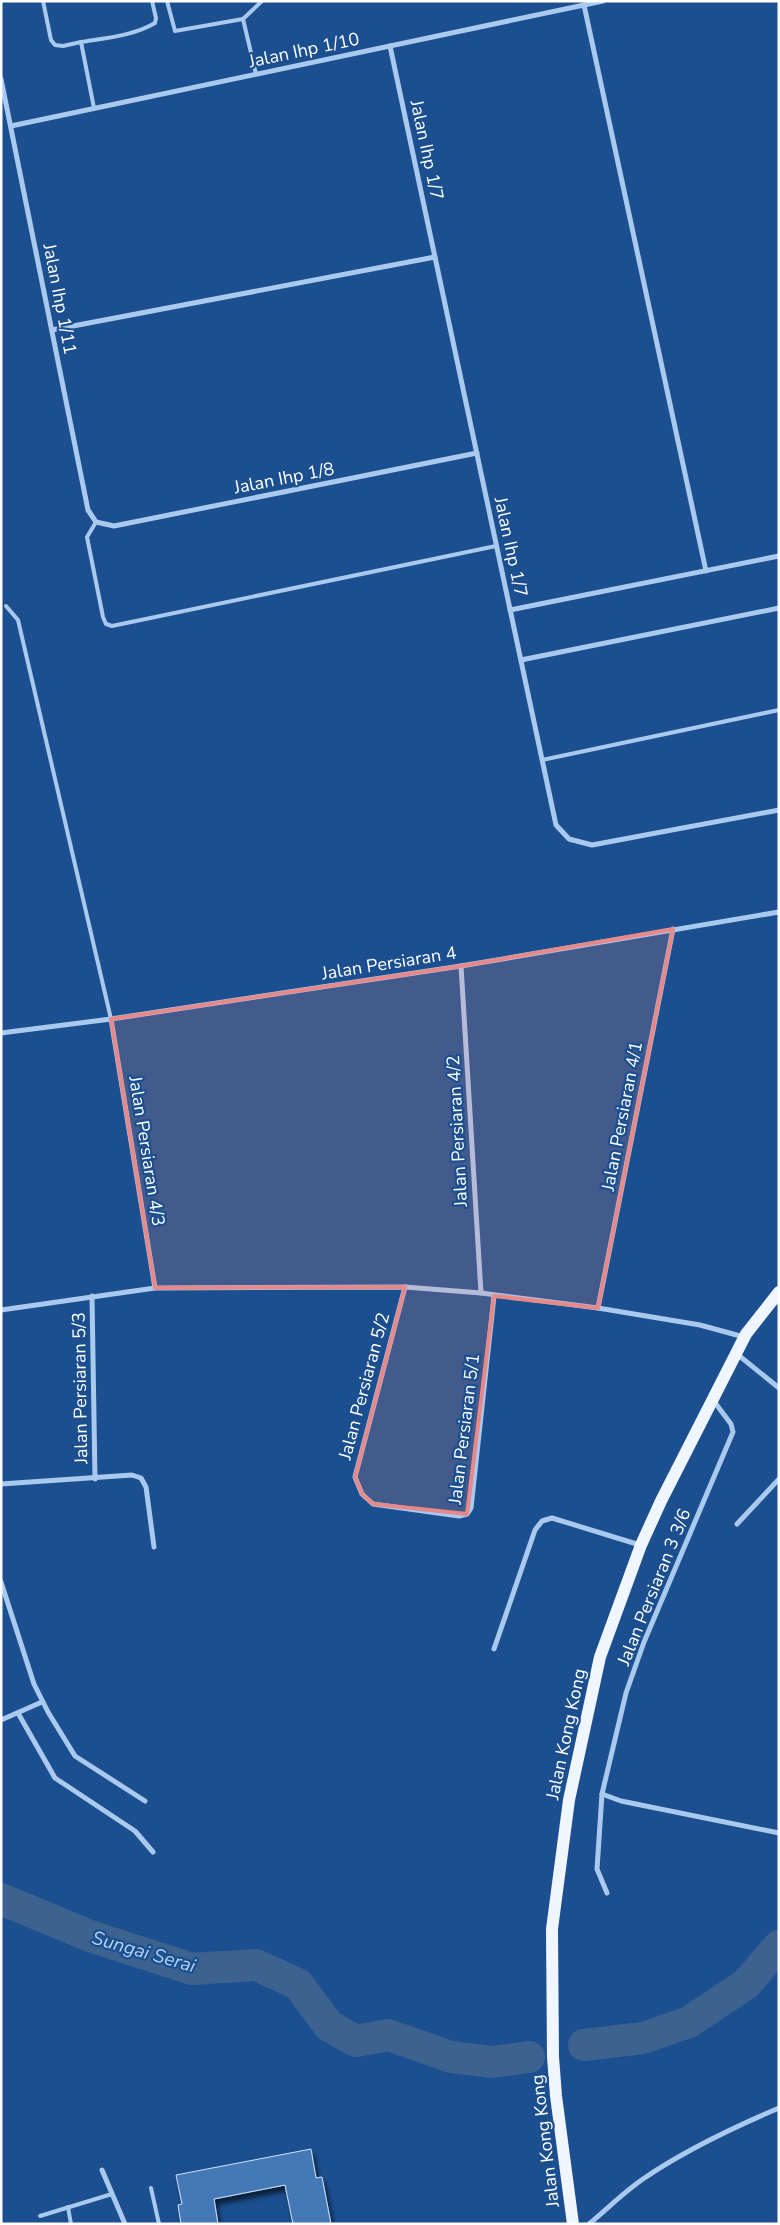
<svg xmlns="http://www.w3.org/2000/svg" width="780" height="2225" font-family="'Nunito Sans',sans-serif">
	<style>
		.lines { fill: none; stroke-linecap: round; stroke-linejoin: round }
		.river { stroke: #3c6290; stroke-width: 32 }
		.building { fill: #4478b7; stroke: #cfe3fa; filter: url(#shadow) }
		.lane { stroke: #a9c9ee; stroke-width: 4 }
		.street { stroke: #a9c9ee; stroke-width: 5 }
		.primary { stroke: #f0f6ff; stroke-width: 12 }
		.marked { fill: #e88989; fill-opacity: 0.2; stroke: #e88989; stroke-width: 4; stroke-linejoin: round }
		.labels { text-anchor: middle; stroke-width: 4.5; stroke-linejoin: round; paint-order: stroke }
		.street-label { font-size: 18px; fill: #fff; stroke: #1b4f8f }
		.water-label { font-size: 19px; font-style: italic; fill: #b5d3f5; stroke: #1b4f8f }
	</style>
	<defs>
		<filter id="shadow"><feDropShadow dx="3" dy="5.5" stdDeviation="2.5" flood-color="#0009"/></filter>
	</defs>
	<rect width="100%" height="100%" fill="#1b4f8f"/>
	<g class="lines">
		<g class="river">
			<path d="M1,1899L90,1936L192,1969L256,1965L298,1984L329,2026L356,2041L388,2035L451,2057L492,2062L529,2057"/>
			<path d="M584,2045L643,2038L689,2022L746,1984L779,1946"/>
		</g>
	</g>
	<path class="building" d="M311,2149L316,2178L322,2177L331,2224H293L285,2185L214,2199L218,2224H181L178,2205L182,2204L176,2175Z"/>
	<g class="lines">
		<g class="lane">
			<path d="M43,1L51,40L55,45L63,46L81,42"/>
			<path d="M167,1L175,31L243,19"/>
			<path d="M256,74L243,19L262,1"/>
			<path d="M94,108L81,42C105,38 133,36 155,23L156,18L152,1"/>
			<path d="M96,522L87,537L103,617L106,624L112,626L496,546"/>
			<path d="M6,606L18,620L111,1019"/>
			<path d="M542,760L779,710"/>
			<path d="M151,2188L159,2224"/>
			<path d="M68,2207L71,2224"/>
			<path d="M40,2216L112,2194"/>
		</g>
		<g class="street">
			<path d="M584,5L706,571"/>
			<path d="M390,46L556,825L569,839L592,845L779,810"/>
			<path d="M1,79L88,510L96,522L114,526L477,453"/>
			<path d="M11,126L603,1"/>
			<path d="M52,330L435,257"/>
			<path d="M510,610L779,556"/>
			<path d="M521,660L779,608"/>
			<path d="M461,966L481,1293"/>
			<path d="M111,1019L155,1288"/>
			<path d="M1,1033L111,1019L461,966L779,912"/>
			<path d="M405,1287L355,1477L362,1494L373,1504L459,1516L467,1514L471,1508L494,1296"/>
			<path d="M92,1296L95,1479"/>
			<path d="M598,1308L673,929"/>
			<path d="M1,1310L155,1288L405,1287L481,1293L598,1308L700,1325L744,1337"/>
			<path d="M737,1354L779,1388"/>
			<path d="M1,1484L132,1475L141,1478L146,1487L154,1547"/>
			<path d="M737,1524L779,1479"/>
			<path d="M1,1582L34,1684L48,1712L75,1756L145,1801"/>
			<path d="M494,1649L535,1530L542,1521L552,1518L640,1545"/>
			<path d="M18,1713L55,1778L135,1831L153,1852"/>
			<path d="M1,1720L42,1702"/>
			<path d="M602,1794L621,1801L779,1833"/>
			<path d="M607,1893L597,1869L602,1794L626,1693L644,1642L733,1432L731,1424L713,1400"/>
			<path d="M102,2170L125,2224"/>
			<path d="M589,2224C607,2209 624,2192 643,2179C685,2150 732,2128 779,2108"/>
		</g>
		<path class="primary" d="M573,2224L556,2096L553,2057L552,1929L569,1800L600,1657L641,1545L661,1501L746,1334L779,1292"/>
	</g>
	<path class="marked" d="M673,929L598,1308L494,1296L467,1514L373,1504L362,1494L355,1477L405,1287L155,1288L111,1019L461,966Z"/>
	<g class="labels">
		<g class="street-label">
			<text transform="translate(304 50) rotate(-12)" y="6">Jalan Ihp 1/10</text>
			<text transform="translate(427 150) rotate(78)" y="6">Jalan Ihp 1/7</text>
			<text transform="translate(60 299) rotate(79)" y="6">Jalan Ihp 1/11</text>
			<text transform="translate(284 478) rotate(-11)" y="6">Jalan Ihp 1/8</text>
			<text transform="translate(511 547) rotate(78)" y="6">Jalan Ihp 1/7</text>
			<text transform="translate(389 963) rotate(-9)" y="6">Jalan Persiaran 4</text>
			<text transform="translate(622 1116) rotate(-79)" y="6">Jalan Persiaran 4/1</text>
			<text transform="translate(457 1131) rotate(-93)" y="6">Jalan Persiaran 4/2</text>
			<text transform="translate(147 1151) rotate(81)" y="6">Jalan Persiaran 4/3</text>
			<text transform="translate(364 1386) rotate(-75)" y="6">Jalan Persiaran 5/2</text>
			<text transform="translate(80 1388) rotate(-91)" y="6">Jalan Persiaran 5/3</text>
			<text transform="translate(464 1429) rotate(-83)" y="6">Jalan Persiaran 5/1</text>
			<text transform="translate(654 1587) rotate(-68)" y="6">Jalan Persiaran 3 3/6</text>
			<text transform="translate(566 1734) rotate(-78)" y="6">Jalan Kong Kong</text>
			<text transform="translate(545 2141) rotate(-97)" y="6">Jalan Kong Kong</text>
		</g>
		<g class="water-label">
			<text transform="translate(144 1951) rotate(16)" y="7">Sungai Serai</text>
		</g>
	</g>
	<rect width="780" height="2225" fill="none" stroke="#ffffff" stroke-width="5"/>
</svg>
